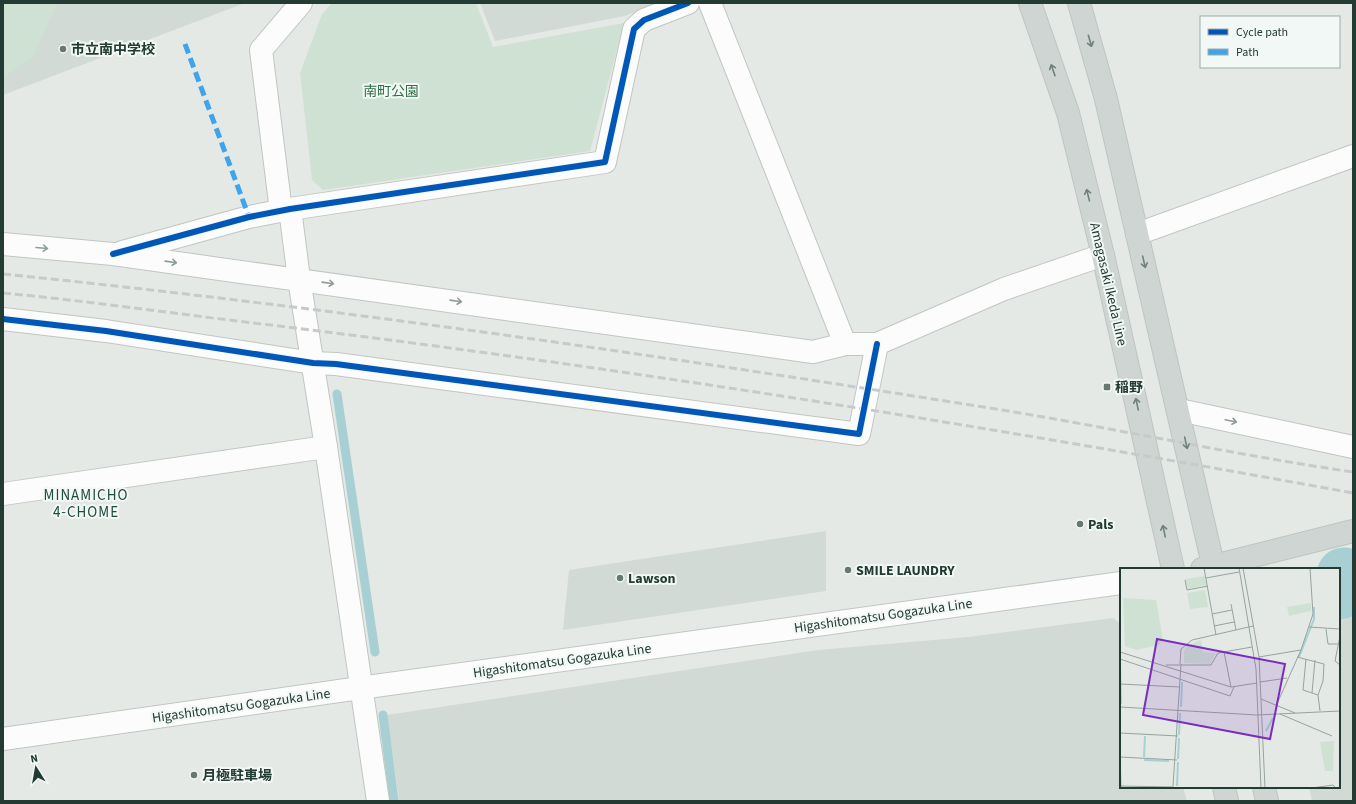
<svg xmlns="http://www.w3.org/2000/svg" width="1356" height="804" font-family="'Source Sans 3','Noto Sans JP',sans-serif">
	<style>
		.built { fill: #d2dad6 }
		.green { fill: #cfe1d3 }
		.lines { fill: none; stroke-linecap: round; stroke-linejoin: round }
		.stream { stroke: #a8d0d4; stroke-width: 9 }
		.river { stroke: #a8d0d4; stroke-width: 55 }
		.minor-casing { stroke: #c1c6c3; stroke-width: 24 }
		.secondary-casing { stroke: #c0c7c3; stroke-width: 24 }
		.primary-casing { stroke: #bdc5c2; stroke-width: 24 }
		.minor { stroke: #fbfcfb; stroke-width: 22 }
		.secondary { stroke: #fbfcfb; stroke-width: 22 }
		.primary { stroke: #ced5d2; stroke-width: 22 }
		.rail { stroke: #c7cac9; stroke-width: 3; stroke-dasharray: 8 4; stroke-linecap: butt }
		.quiet { stroke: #3ea4eb; stroke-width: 5; stroke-dasharray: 10 5; stroke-linecap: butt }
		.cycleway-casing { stroke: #f2f8f5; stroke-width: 8 }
		.cycleway { stroke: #0057b8; stroke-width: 6 }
		.oneway { stroke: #70807b }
		.oneway2 { stroke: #909c97 }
		.poi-dot { fill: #677872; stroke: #f2f8f5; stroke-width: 1.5 }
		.labels { text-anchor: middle; stroke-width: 4; stroke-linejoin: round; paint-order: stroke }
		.poi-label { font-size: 14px; font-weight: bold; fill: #243b33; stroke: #f2f8f5; text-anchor: start }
		.park-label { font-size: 14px; fill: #316e44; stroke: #f2f8f5 }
		.street-label { font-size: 14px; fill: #243b33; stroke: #f2f8f5 }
		.neighbourhood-label { font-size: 15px; letter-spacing: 1px; fill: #214b3e; stroke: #f2f8f5 }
		.inset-river { fill: none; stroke: #a8d0d4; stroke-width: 2 }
		.inset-road { fill: none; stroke: #97a39e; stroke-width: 1 }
		.view { fill: #7b2cbf; fill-opacity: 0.15; stroke: #7b2cbf; stroke-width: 2 }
		.inset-edge { fill: none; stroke: #243b33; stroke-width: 2 }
	</style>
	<rect width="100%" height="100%" fill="#e4e9e6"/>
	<g class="built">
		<path d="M3,3H245L3,95Z"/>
		<path d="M480,3H657L625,16L495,41Z"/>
		<path d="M826,531V591L563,630L569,570Z"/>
		<path d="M1353,570V801H1312L1309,787H1339V607L1349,571Z"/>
		<path d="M1113,618L1121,624V787H1183L1187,801H399L387,715L818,650L968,637Z"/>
	</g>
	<g class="green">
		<path d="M3,3H57L33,57L3,78Z"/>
		<path d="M332,3H476L493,47L624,23L590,151L323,190L312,180L300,73L322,14Z"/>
	</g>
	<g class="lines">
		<g class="stream">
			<path d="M337,394L375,652"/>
			<path d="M383,715L394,801"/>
		</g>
		<path class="river" d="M1339,592L1344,575"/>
		<g class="minor-casing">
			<g id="minor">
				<path d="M710,3L845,344H877L1004,289L1103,255"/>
				<path d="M290,209L299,279L326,447L378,801"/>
				<path d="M281,211L261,50L301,3"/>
				<path d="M1137,234L1353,156"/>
				<path d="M3,244L113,254L813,352L845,344"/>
				<path d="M122,252L249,217L290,209L605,162L634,29L644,20L688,3"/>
				<path d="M3,319L106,331L313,363L336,364L859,434L877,344"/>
				<path d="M1179,410L1353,447"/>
				<path d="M3,494L326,447"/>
			</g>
		</g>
		<g class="secondary-casing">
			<path id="secondary" d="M3,739L360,688L1121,583"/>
		</g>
		<g class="primary-casing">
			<g id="primary">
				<path d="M1030,3L1068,113L1103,255L1173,569"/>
				<path d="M1079,3L1106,99L1214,569"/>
				<path d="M1202,569L1353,531"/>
				<path d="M1224,787L1227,801"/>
				<path d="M1264,787L1267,801"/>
			</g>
		</g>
		<use href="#minor" class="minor"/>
		<use href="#secondary" class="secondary"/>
		<use href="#primary" class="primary"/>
		<g class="rail">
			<path d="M3,274C337,308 670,357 1002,410C1119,429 1235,455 1353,472"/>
			<path d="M3,293C89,301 176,314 262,324C627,368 991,427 1353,493"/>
		</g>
		<path class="quiet" d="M185,44L249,217"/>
		<g class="cycleway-casing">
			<g id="cycleway">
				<path d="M113,254L249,217L290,209L605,162L634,29L644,20L688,3"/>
				<path d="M3,319L106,331L313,363L336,364L859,434L877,344"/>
			</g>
		</g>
		<use href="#cycleway" class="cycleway"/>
	</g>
	<defs><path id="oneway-shaft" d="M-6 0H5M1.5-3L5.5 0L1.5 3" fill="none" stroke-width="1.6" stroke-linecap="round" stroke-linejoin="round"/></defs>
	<g class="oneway">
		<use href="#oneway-shaft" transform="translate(1090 41) rotate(74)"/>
		<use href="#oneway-shaft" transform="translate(1053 70) rotate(-109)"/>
		<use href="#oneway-shaft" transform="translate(1088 195) rotate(-104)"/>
		<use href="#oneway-shaft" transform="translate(1144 262) rotate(77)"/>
		<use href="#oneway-shaft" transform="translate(1137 404) rotate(-102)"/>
		<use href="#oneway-shaft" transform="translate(1186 443) rotate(77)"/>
		<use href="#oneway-shaft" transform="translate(1164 531) rotate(-102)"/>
	</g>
	<g class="oneway2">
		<use href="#oneway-shaft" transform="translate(42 248) rotate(5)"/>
		<use href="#oneway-shaft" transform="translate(171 262) rotate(8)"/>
		<use href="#oneway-shaft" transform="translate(328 283) rotate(8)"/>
		<use href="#oneway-shaft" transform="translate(456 301) rotate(8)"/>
		<use href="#oneway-shaft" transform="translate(1231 421) rotate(12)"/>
	</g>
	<g class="poi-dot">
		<circle cx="63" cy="49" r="4"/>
		<rect x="1103" y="383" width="8" height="8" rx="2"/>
		<circle cx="1080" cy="524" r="4"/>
		<circle cx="848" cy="570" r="4"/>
		<circle cx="620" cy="578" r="4"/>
		<circle cx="194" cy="775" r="4"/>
	</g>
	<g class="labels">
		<g class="poi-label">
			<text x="71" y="54">市立南中学校</text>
			<text x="1115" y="392">稲野</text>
			<text x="1088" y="529">Pals</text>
			<text x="856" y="575">SMILE LAUNDRY</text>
			<text x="628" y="583">Lawson</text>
			<text x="202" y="780">月極駐車場</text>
		</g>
		<g class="park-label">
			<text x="391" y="96">南町公園</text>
		</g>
		<g class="street-label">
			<text transform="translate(1109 284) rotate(77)" y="5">Amagasaki Ikeda Line</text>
			<text transform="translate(883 615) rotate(-8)" y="5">Higashitomatsu Gogazuka Line</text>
			<text transform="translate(562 660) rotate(-8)" y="5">Higashitomatsu Gogazuka Line</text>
			<text transform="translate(241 705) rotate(-8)" y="5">Higashitomatsu Gogazuka Line</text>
		</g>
		<g class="neighbourhood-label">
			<text x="86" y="500">MINAMICHO<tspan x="86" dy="17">4-CHOME</tspan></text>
		</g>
	</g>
	<g transform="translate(1120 568)">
		<rect width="220" height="220" fill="#e4e9e6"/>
		<path d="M85,8L86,17L68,21L65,11ZM85,22L88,39L70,41L67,25ZM3,30L36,32L43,71L39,77L16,82L5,78ZM191,35V43L169,48L167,39ZM81,72L83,84L96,85L90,96L64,95V83L67,78ZM214,173L213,203H205L200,174Z" fill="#cfe1d3"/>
		<path class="inset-river" d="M179,89L194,51V39M0,96L1,136M61,139L62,114M146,163L153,150M59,167L60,145M24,189L25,168M58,191L59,170M24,192L49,193M57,218L58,194"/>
		<path class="inset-road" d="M84,0L96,67M119,0L136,101L141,220M123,0L139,89L145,220M86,10L119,4M65,12L67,22L88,18M111,36L116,62M92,46L112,42M94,58L114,54M189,59L220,61M206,61L208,76H218M220,68L215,93L220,97M0,84L111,119M104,84L111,119L137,115M139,89L181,82M177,89L204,96L203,113L198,127L200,143M0,91L110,128L114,119M186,91L183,122L198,127M60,96L61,81L72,72L133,58M46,97H91L98,85L132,79M140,114L167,110M0,116L60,119M192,125L195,92M141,131L175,145M156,138L181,82L193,46L190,0M0,139L137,147L220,143M160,146L212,168M0,165L58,168M0,183L1,219M0,189L57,192M0,218L54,219M53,218L61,96M192,220L213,217L216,220"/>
		<path class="view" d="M37,71L165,96L150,171L23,147Z"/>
		<rect width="220" height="220" class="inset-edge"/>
	</g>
	<rect width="1356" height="804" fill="none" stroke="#243b33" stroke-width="8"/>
	<rect x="1200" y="16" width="140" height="52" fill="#f2f8f5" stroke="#a0aca7"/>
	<rect x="1208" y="29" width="20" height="6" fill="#0057b8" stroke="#a0aca7"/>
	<text x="1236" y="36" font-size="12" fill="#243b33">Cycle path</text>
	<rect x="1208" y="49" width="20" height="6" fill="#3ea4eb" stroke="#a0aca7"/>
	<text x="1236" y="56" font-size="12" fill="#243b33">Path</text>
	<g transform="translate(36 768) rotate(349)" stroke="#f2f8f5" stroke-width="3" paint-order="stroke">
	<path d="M0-3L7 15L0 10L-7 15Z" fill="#243b33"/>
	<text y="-6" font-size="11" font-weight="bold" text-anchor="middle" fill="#243b33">N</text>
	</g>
</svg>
